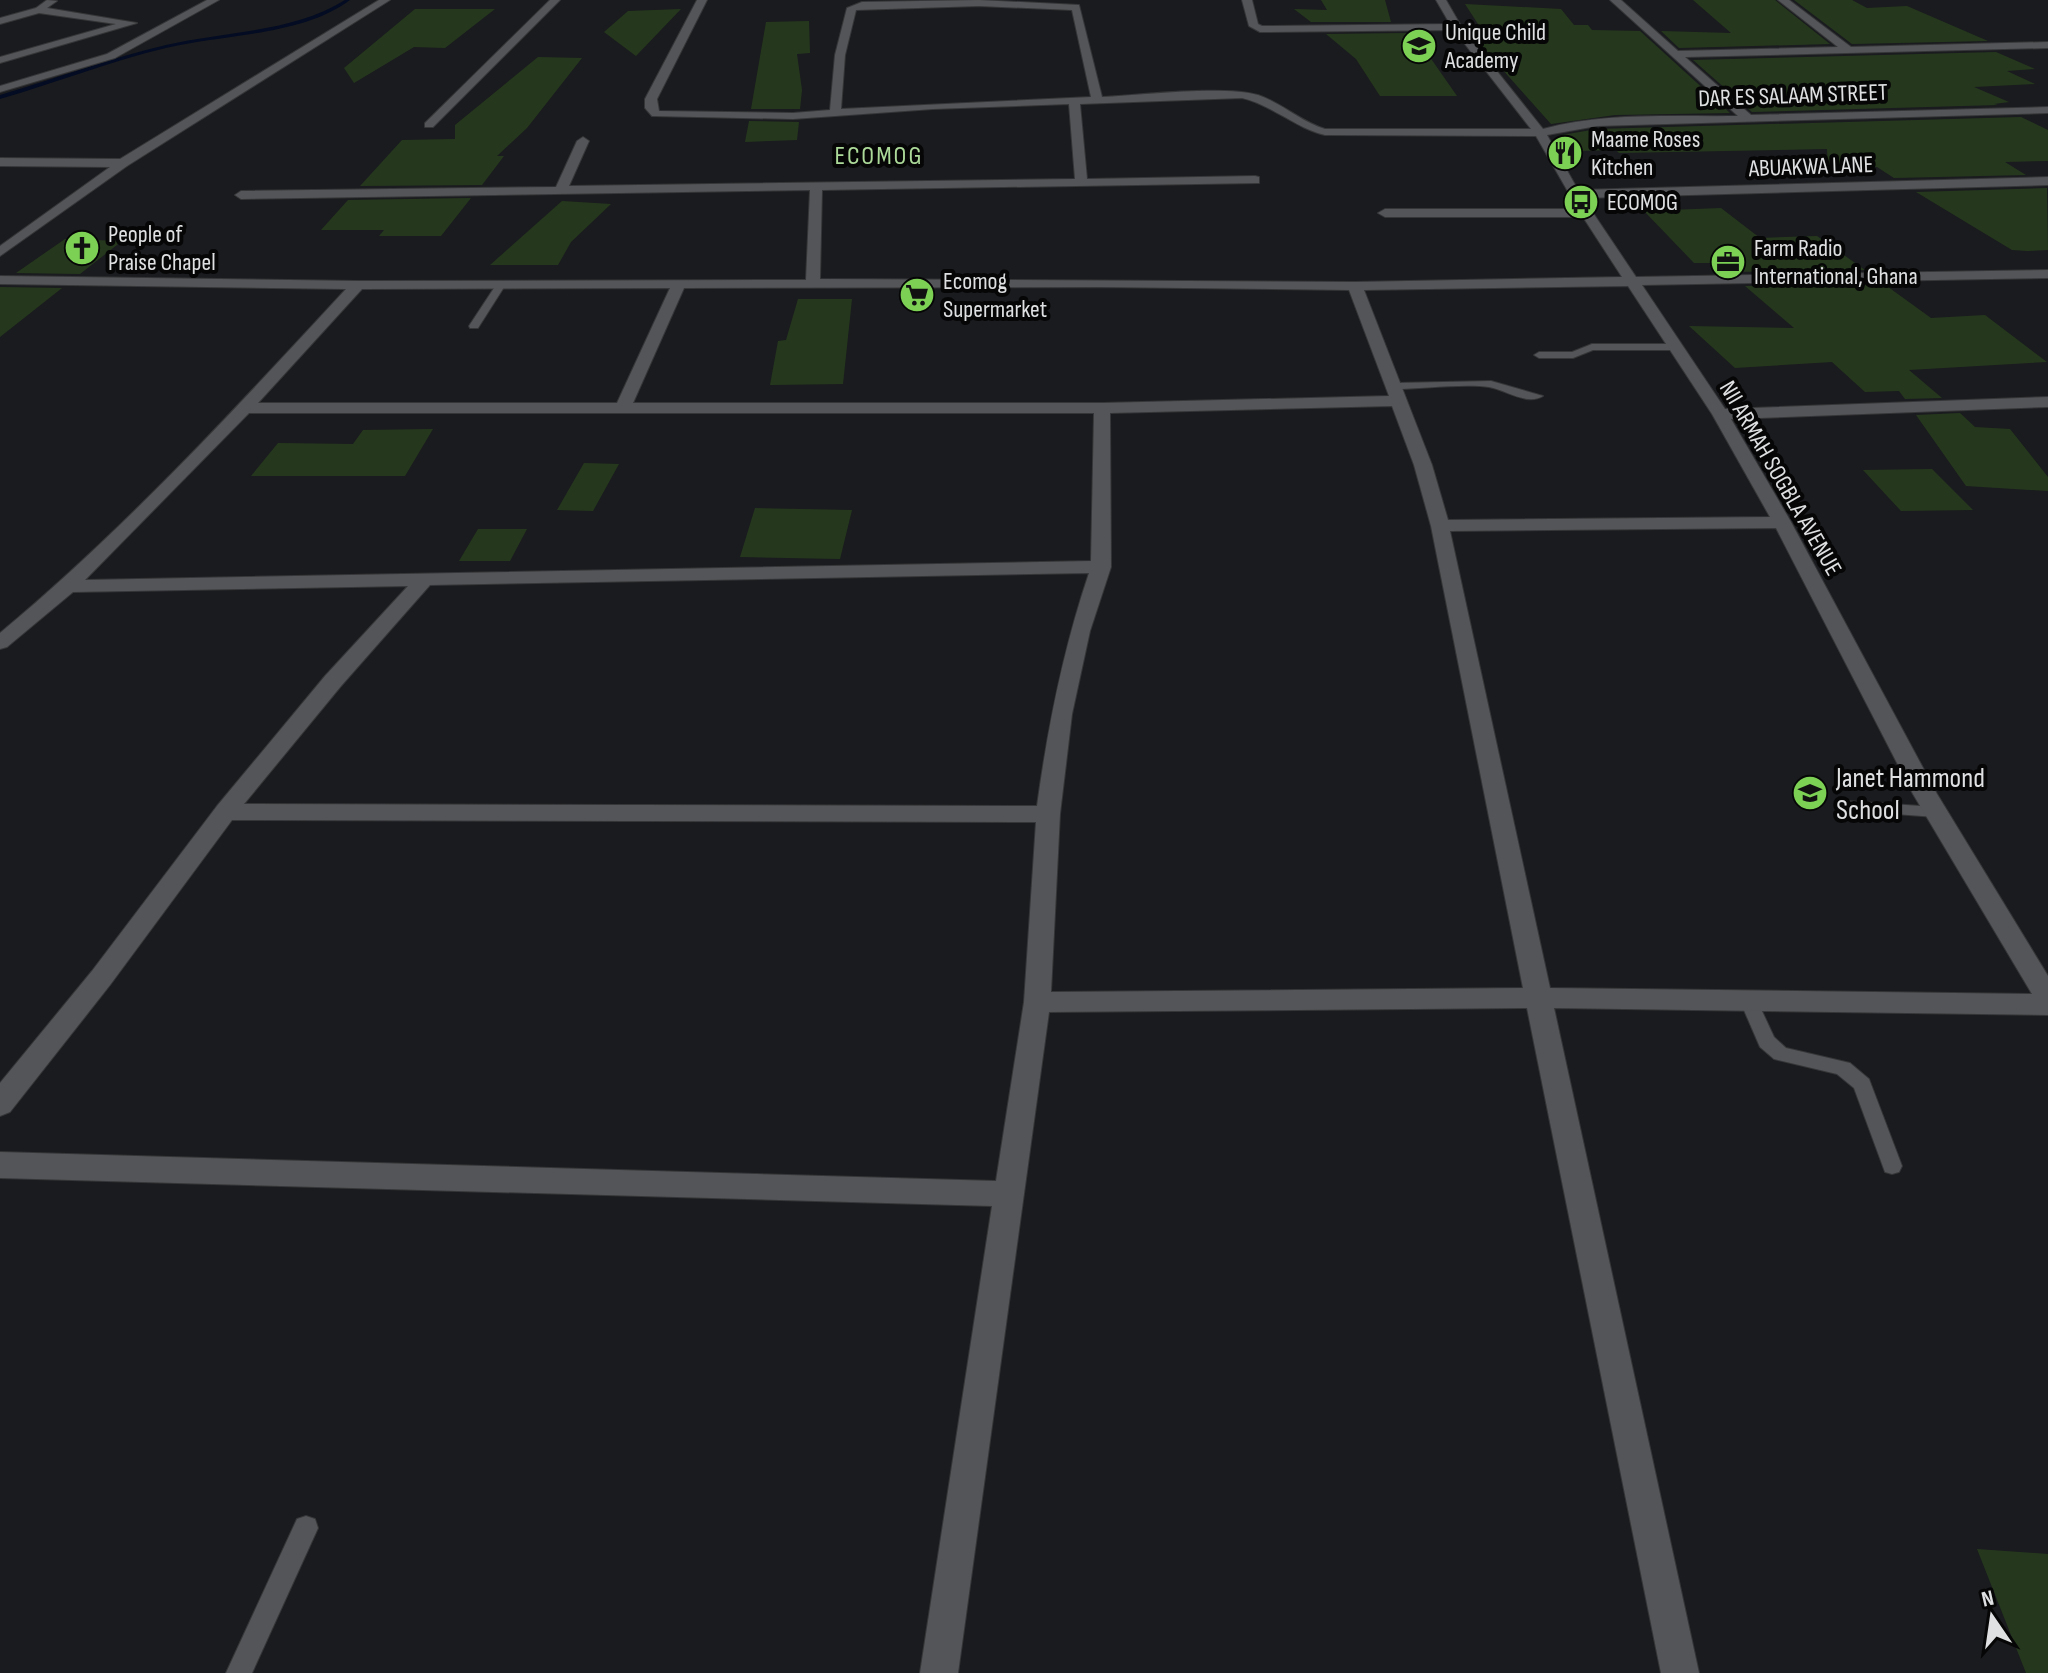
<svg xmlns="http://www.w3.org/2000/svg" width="2048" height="1673" font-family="'Sofia Sans Condensed',sans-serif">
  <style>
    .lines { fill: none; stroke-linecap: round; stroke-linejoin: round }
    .stream { fill: #030c23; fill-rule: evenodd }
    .building { fill: #25381d }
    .lane-casing { stroke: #353638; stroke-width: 2 }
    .street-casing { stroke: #353638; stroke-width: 2 }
    .lane { fill: #545558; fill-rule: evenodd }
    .street { fill: #545558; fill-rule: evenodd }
    .labels { text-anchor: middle; stroke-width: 8; stroke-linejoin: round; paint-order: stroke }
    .far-poi-label { font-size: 24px; fill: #dfe0e1; stroke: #060607; text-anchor: start }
    .far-street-label { font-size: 24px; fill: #dfe0e1; stroke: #060607 }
    .far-neighbourhood-label { font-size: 26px; letter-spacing: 2px; fill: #acda99; stroke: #060607 }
    .poi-label { font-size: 28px; fill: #dfe0e1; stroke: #060607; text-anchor: start }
  </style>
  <rect width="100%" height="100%" fill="#1a1b1e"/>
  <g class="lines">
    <path class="stream" d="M345,0H350C302,36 224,34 166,48C110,61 56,83 0,99V95C55,79 110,58 166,45C225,31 292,33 345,0Z"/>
  </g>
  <path class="building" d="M1321,0H1385L1391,22H1311L1294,9L1327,10Z
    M1693,0H1775L1830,44L1679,48L1661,31L1731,33Z
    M1794,0H1852L1867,8L1907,6L1988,41L1852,44Z
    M1465,4L1561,9L1574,25H1588L1592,30L1640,31L1730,113L1615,115L1551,124L1477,41H1489Z
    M415,9H495L445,48L414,47L354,83L344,68Z
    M681,9L636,56L604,32L628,11Z
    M809,21L810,53L797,54L802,90L800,109H751L766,22Z
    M1407,33L1418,40L1457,96H1380L1356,59L1326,34Z
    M1996,52L2035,69L2007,71L2035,84L1974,87L2009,102L1994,104L1998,105L1752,112L1693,60Z
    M538,57L582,58L527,128L497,156H504L482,185L360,186L402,140L455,139V125Z
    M2021,117L2048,130V161L2005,162L2026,175L1894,178L1877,167L1828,169L1827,149L1619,153L1616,150L1576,151L1562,135L1597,129Z
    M749,121L799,122L797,140L745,142Z
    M2047,188L2048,250L2028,251L2012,250L1916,192Z
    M471,198L441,236H379L384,230H321L348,200Z
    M562,201L611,204L571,242L558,265H490Z
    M1721,208L1760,238L1817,236L1865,270L1729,272L1717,263H1694L1644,211Z
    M65,239L122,241L80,274L16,273Z
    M1884,284L1931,318L1985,315L2047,362L1909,370L1942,398L1905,399L1899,391L1865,392L1832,362L1735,368L1689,326L1794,328L1745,286Z
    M0,287L62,288L0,337Z
    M798,299H852L843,384L770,385L778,341L786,340Z
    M1960,413L1975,427L2010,429L2048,477V491L1966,486L1916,415Z
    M433,429L405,476H251L278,443L353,444L363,430Z
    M584,463L619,464L593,511L557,510Z
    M1932,469L1973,510L1901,511L1863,470Z
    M755,508L852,510L840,559L740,557Z
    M478,529H527L510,561H459Z
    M1977,1549L2048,1554V1673H2026Z"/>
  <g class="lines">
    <defs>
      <path id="lane" d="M498,282L506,284L478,328H470L469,326Z
        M1592,344H1676L1681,347L1676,350H1593L1573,358H1539L1534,355L1539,352H1572Z
        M1491,381L1543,396C1527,406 1506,390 1489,387C1465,383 1420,389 1394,389L1389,386L1394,383Z
        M1846,801L1936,807L1944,812L1936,817L1840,810L1838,806L1840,802Z
        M1749,994L1755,996L1774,1037L1786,1048L1850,1063L1869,1079L1902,1166L1899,1172L1892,1174L1885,1172L1854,1088L1837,1074L1774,1059L1760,1047L1740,1001L1743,996Z
        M306,1516L315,1519L318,1528L252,1673H226L297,1519Z"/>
      <path id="street" d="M47,0L57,1L47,8L137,23L0,63V57L116,24L39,13L0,24V18L36,8Z
        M207,0H219L115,58L0,92V86L107,54Z
        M379,0H390L127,166L0,256V246L110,167L0,166V158L120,159Z
        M550,0H560L433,127H425V123Z
        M697,0H707L657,99L659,111L793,113L830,110L835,55L847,8L862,2L979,0L1079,5L1102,97C1140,95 1225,85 1258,95C1282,103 1301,122 1325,129H1531L1454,30L1260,32L1249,26L1242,0H1252L1258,24L1262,26L1450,24L1436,0H1446L1461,26L1543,129C1605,112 1674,117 1738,116L1610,0H1621L1678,51L1838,47L1778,0H1789L1851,47L2048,42V48L1685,57L1751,115L2048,107V113L1597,126L1547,135L1578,190L2048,177V185L1583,198L1636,277L2048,270V278L1642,285L1725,409L2048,397V407L1731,419L1791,522L1937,794L2048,976V1015L1554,1008L1699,1673H1661L1527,1008L1049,1012L958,1673H920L992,1206L0,1178V1152L996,1181L1024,1002L1036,822L232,820L110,985L10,1112L0,1116V1083L92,971L217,806L325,676L408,586L73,592L7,647L0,649V633C125,529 236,408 346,289L0,284V276L358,281L806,280L810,190L241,199L235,195L241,191L556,187L577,141L583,137L589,141L569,186L1075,179L1069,104L933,109L793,119L652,116L645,108V99ZM979,6L1072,10L1091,97L841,109L845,55L856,10ZM1242,98C1272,105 1295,128 1325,135L1536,136L1578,209H1385L1378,213L1385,217H1583L1622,277L1355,282L820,279L822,190L1259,183V177L1255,176L1087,179L1080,104ZM1628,286L1712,414L1770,517L1448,520L1432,465L1364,290ZM1099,287L1349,290L1389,396L1102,403H633L684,288ZM670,288L617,403H258L362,289ZM1392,406L1414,465L1431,526L1523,988L1051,992L1060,814L1072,714L1090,631L1111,567L1110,413ZM249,413H1094L1091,561L85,580ZM1776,528L1913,794L2032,994L1550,988L1450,531ZM1089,573C1063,650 1048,726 1037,806L244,804L341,686L430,585Z"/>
    </defs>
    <use href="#lane" class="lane-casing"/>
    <use href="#street" class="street-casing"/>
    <use href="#lane" class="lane"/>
    <use href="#street" class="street"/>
  </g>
  <defs>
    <symbol id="school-disc" viewBox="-11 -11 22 22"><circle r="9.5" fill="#7cd154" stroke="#060607"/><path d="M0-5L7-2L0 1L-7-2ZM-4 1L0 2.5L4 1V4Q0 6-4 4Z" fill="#111"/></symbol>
    <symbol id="restaurant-disc" viewBox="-11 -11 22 22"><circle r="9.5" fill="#7cd154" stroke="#060607"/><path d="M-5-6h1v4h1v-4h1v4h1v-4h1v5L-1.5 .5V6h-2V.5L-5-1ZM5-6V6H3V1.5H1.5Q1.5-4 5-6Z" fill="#111"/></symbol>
    <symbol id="bus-disc" viewBox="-11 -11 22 22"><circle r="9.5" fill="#7cd154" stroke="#060607"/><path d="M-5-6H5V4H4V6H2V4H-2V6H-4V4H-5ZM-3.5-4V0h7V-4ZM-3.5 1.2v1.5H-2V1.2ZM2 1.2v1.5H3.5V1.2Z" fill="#111"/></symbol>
    <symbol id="church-disc" viewBox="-11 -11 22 22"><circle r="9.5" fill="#7cd154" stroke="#060607"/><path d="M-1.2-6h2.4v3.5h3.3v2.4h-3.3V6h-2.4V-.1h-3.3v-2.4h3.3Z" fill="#111"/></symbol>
    <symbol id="office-disc" viewBox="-11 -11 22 22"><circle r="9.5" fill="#7cd154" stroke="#060607"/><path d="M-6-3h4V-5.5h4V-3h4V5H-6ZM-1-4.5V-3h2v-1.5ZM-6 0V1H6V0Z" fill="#111"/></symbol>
    <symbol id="supermarket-disc" viewBox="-11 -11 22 22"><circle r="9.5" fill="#7cd154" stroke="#060607"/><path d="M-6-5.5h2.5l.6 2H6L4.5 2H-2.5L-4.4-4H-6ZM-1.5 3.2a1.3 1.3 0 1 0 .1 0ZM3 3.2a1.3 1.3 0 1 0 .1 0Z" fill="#111"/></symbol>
  </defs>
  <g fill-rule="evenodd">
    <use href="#school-disc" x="1399" y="26" width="40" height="40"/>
    <use href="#restaurant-disc" x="1545" y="133" width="40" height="40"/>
    <use href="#bus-disc" x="1561" y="182" width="40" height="40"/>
    <use href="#church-disc" x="62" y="228" width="40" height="40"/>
    <use href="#office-disc" x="1708" y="242" width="40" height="40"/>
    <use href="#supermarket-disc" x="897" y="275" width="40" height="40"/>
    <use href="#school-disc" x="1790" y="773" width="40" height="40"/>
  </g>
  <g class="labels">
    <g class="far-poi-label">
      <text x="1445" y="40">Unique Child<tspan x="1445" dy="28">Academy</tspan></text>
      <text x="1591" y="147">Maame Roses<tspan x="1591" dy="28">Kitchen</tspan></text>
      <text x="1607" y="210">ECOMOG</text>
      <text x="108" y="242">People of<tspan x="108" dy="28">Praise Chapel</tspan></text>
      <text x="1754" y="256">Farm Radio<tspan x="1754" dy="28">International, Ghana</tspan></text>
      <text x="943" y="289">Ecomog<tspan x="943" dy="28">Supermarket</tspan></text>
    </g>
    <g class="far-street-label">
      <text transform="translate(1793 95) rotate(-2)" y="8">DAR ES SALAAM STREET</text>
      <text transform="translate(1811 166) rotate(-2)" y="8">ABUAKWA LANE</text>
      <text transform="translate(1781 478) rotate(60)" y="8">NII ARMAH SOGBLA AVENUE</text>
    </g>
    <g class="far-neighbourhood-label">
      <text x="879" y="164">ECOMOG</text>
    </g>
    <g class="poi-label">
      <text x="1836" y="787">Janet Hammond<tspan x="1836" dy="32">School</tspan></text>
    </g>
  </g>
  <g transform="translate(1992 1617) rotate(347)" stroke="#060607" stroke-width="6" paint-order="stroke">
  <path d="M0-6L14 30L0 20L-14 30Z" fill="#dfe0e1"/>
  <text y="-12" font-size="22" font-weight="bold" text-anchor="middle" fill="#dfe0e1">N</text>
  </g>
</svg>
